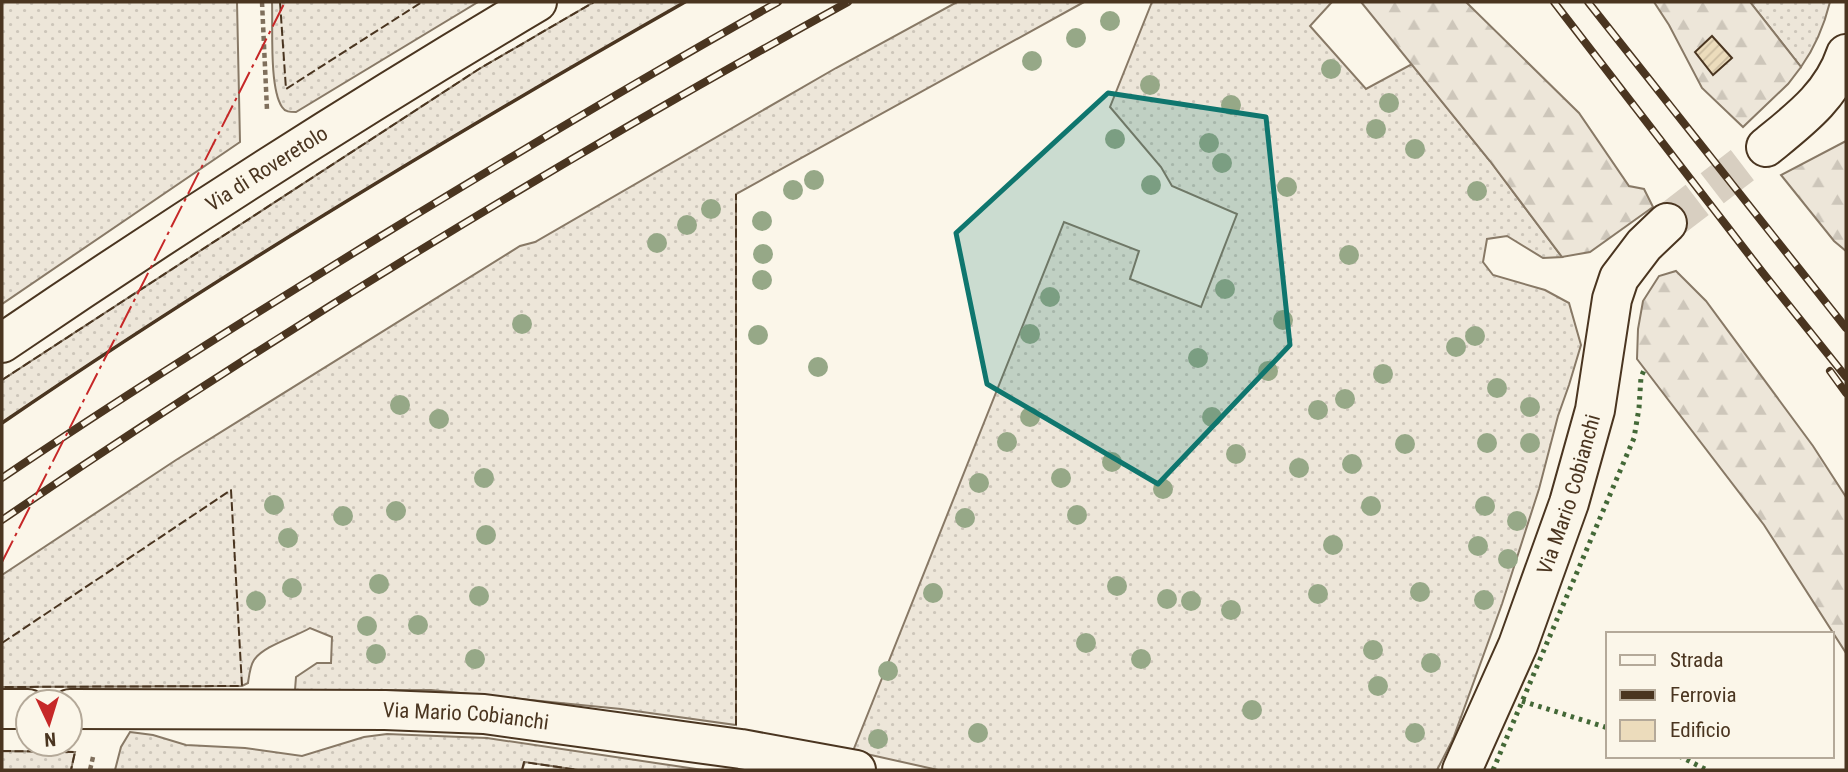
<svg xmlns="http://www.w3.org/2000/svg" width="1848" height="772" font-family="'Roboto Condensed',sans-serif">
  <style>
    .grass { fill: url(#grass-dots); stroke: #887966; stroke-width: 2 }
    .forest { fill: url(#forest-firs); stroke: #887966; stroke-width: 2 }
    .building { fill: url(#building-hatch); stroke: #4a3520; stroke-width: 2 }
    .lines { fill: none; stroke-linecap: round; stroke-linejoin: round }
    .minor-tunnel { stroke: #d8cfc1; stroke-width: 38; stroke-dasharray: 38 19; stroke-linecap: butt }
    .minor-casing { stroke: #4a3520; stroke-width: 42 }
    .path { stroke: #7f6f5c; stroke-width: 4.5; stroke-dasharray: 5 3.5; stroke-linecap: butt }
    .minor { stroke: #fbf6e9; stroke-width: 38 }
    .rail-casing { stroke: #4a3520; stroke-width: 8 }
    .rail { stroke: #fbf6e9; stroke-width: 5; stroke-dasharray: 16; stroke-linecap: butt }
    .hedge { stroke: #436837; stroke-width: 5; stroke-dasharray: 3.5 5; stroke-linecap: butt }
    .fence { stroke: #4a3520; stroke-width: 2; stroke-dasharray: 9 3.5; stroke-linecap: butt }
    .wall { stroke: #4a3520; stroke-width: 3.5 }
    .power { stroke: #c62828; stroke-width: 2; stroke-dasharray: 24 5 3.5 5; stroke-linecap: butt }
    .tree { fill: #96a887 }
    .marked { fill: #0f766e; fill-opacity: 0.2; stroke: #0f766e; stroke-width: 5; stroke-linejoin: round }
    .labels { text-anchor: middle; stroke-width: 5; stroke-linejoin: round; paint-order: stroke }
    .street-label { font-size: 21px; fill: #4a3520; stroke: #fbf6e9 }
  </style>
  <defs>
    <pattern id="grass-dots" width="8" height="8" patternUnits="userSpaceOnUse" patternTransform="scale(1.75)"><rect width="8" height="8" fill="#ede6d9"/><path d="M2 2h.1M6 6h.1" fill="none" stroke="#cdc6ba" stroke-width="1.8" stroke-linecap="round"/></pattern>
    <pattern id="forest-firs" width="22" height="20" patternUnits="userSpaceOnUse" patternTransform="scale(1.75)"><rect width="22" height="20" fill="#ede6d9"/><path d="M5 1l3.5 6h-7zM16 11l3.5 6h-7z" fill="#cdc6ba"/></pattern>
    <pattern id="building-hatch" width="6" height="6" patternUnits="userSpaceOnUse" patternTransform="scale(1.75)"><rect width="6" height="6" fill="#ecdcbc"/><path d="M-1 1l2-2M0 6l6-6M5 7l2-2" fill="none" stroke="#ccbda1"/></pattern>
  </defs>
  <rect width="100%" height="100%" fill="#fbf6e9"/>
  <path class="grass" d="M2,2H237L240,142L2,304Z
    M272,2H478L296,112C290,112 285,112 282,107C269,88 273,26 272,2Z
    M594,2H685C453,134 223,272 2,423V380L479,69Z
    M957,2H1084L736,194V725L621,709L431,690H295L296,677L317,663H331L332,637L310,628C295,637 263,646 254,660C250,666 249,676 248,683L242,686L2,687V575L176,460L520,246L535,242L836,68Z
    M1152,2H1332L1310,26L1366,89L1412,64L1490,161L1562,257L1543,258L1507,236L1487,239L1483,262L1493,275L1545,290L1569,303L1581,345L1569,385L1558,416L1539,489L1502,604L1453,739L1437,770H938L853,751L1064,222L1139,251L1130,279L1201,307L1237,214L1172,186L1161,167L1110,107Z
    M1750,2H1830C1824,26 1816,46 1801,67Z
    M130,732L153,735L186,745L245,748L302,756L364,737L387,734L487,738L703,770H578L525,762L522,770H115L121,747Z
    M2,751L75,752L71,770H2Z"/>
  <path class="forest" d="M1361,2H1466L1579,113L1629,186L1644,189L1653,207L1590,252L1562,257L1490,161Z
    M1654,2H1750L1801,67L1788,84L1743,127L1702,88L1669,25Z
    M1846,141V251L1834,241L1781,175Z
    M1676,271L1706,301L1813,446L1846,497V653L1764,525L1637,359L1638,329L1643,301L1659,276Z"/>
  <path class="building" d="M1712,36L1732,58L1713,75L1695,52Z"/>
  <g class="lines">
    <path class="minor-tunnel" d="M1667,223L1766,147"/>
    <defs>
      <g id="minor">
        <path d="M1766,147C1799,120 1832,96 1846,54"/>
        <path id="s1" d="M2,343C177,224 355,110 537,2"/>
        <path d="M2,709H28"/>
        <path id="s2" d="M70,709L385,710L484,714L741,749L856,770"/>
        <path id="s3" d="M1462,770L1518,645L1569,503L1595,410L1612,299L1619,278L1644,245L1667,223"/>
      </g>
    </defs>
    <use href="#minor" class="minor-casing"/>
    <path class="path" d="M262,2L267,110
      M90,770L93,757"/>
    <use href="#minor" class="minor"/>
    <defs>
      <path id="rail" d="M1554,2L1763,273L1846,377
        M1588,2L1846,328
        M1830,371L1846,393
        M2,478C126,394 253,315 381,236C512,156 644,77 778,2
        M2,520C275,334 559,161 848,2"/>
    </defs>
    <use href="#rail" class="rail-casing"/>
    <use href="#rail" class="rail"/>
    <path class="hedge" d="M1522,701L1608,728
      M1679,756L1707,770
      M1493,770L1634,438L1639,408L1641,377L1645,368"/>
    <path class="fence" d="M280,2L286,89L422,2
      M2,380L479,69L594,2
      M2,643L231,490L242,686L2,687
      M736,725V194
      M2,751L75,752L71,770
      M522,770L524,762L578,770"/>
    <path class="wall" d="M2,423C223,272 453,134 685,2"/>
    <path class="power" d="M2,562L285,2"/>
  </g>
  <g class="tree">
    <circle cx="1110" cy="21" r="10"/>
    <circle cx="1076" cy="38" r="10"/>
    <circle cx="1032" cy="61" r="10"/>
    <circle cx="1331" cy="69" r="10"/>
    <circle cx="1150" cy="85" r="10"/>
    <circle cx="1389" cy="103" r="10"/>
    <circle cx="1231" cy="105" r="10"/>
    <circle cx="1376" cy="129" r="10"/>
    <circle cx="1115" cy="139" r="10"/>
    <circle cx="1209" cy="143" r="10"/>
    <circle cx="1415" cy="149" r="10"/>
    <circle cx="1222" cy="163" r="10"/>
    <circle cx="814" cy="180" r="10"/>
    <circle cx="1151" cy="185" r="10"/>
    <circle cx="1287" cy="187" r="10"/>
    <circle cx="793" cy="190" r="10"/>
    <circle cx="1477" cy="191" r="10"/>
    <circle cx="711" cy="209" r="10"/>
    <circle cx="762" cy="221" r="10"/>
    <circle cx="687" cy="225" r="10"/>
    <circle cx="657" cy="243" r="10"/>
    <circle cx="763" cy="254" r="10"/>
    <circle cx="1349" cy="255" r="10"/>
    <circle cx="762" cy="280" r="10"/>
    <circle cx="1225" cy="289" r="10"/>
    <circle cx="1050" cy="297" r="10"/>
    <circle cx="1283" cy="320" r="10"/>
    <circle cx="522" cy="324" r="10"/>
    <circle cx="1030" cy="334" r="10"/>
    <circle cx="758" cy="335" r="10"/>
    <circle cx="1475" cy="336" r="10"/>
    <circle cx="1456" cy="347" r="10"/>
    <circle cx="1198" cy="358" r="10"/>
    <circle cx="818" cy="367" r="10"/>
    <circle cx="1268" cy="371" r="10"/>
    <circle cx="1383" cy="374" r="10"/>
    <circle cx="1497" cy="388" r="10"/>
    <circle cx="1345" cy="399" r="10"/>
    <circle cx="400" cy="405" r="10"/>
    <circle cx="1530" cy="407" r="10"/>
    <circle cx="1318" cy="410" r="10"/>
    <circle cx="1030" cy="417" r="10"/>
    <circle cx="1212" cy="417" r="10"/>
    <circle cx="439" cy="419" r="10"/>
    <circle cx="1007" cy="442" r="10"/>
    <circle cx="1487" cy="443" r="10"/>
    <circle cx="1530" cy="443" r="10"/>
    <circle cx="1405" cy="444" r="10"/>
    <circle cx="1236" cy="454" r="10"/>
    <circle cx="1112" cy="462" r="10"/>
    <circle cx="1352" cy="464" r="10"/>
    <circle cx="1299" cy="468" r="10"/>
    <circle cx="484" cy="478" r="10"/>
    <circle cx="1061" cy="478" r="10"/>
    <circle cx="979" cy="483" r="10"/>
    <circle cx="1163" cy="489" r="10"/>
    <circle cx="274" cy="505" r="10"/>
    <circle cx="1371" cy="506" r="10"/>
    <circle cx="1485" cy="506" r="10"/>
    <circle cx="396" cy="511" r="10"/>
    <circle cx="1077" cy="515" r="10"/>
    <circle cx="343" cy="516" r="10"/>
    <circle cx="965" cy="518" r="10"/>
    <circle cx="1517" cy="521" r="10"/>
    <circle cx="486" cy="535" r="10"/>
    <circle cx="288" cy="538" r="10"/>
    <circle cx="1333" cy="545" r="10"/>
    <circle cx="1478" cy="546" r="10"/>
    <circle cx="1508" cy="559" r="10"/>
    <circle cx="379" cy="584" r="10"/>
    <circle cx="1117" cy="586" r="10"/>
    <circle cx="292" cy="588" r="10"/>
    <circle cx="1420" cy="592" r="10"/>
    <circle cx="933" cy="593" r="10"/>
    <circle cx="1318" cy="594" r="10"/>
    <circle cx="479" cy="596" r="10"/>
    <circle cx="1167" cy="599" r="10"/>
    <circle cx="1484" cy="600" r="10"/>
    <circle cx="256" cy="601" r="10"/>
    <circle cx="1191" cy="601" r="10"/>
    <circle cx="1231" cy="610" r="10"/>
    <circle cx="418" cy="625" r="10"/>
    <circle cx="367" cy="626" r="10"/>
    <circle cx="1086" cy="643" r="10"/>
    <circle cx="1373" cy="650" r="10"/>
    <circle cx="376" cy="654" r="10"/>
    <circle cx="475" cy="659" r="10"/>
    <circle cx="1141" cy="659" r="10"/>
    <circle cx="1431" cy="663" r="10"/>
    <circle cx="888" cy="671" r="10"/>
    <circle cx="1378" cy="686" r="10"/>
    <circle cx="1252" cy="710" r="10"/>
    <circle cx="978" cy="733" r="10"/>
    <circle cx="1415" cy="733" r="10"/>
    <circle cx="878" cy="739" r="10"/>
  </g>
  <path class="marked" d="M1108,93L1266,117L1290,345L1158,484L987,384L956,233Z"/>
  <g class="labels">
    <g class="street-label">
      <text dy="7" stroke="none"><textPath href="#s1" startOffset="317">Via di Roveretolo</textPath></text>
      <text dy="7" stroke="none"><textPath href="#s3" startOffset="296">Via Mario Cobianchi</textPath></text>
      <text dy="7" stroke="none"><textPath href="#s2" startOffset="396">Via Mario Cobianchi</textPath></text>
    </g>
  </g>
  <rect width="1848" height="772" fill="none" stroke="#4a3520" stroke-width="7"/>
  <rect x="1606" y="632" width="228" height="126" fill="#fbf6e9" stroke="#b4a999" stroke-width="2"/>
  <rect x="1620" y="655" width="35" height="10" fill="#fbf6e9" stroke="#b4a999" stroke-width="2"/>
  <text x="1670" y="667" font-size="21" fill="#4a3520">Strada</text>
  <rect x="1620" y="690" width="35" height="10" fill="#4a3520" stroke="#b4a999" stroke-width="2"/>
  <text x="1670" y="702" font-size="21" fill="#4a3520">Ferrovia</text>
  <rect x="1620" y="720" width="35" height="21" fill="#ecdcbc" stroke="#b4a999" stroke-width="2"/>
  <text x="1670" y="737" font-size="21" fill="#4a3520">Edificio</text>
  <g transform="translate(49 723) rotate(176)"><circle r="33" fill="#fbf6e9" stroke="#b4a999" stroke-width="2"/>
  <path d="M0-5L12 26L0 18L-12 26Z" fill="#c62828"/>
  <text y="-10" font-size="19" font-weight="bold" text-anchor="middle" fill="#4a3520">N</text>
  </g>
</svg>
